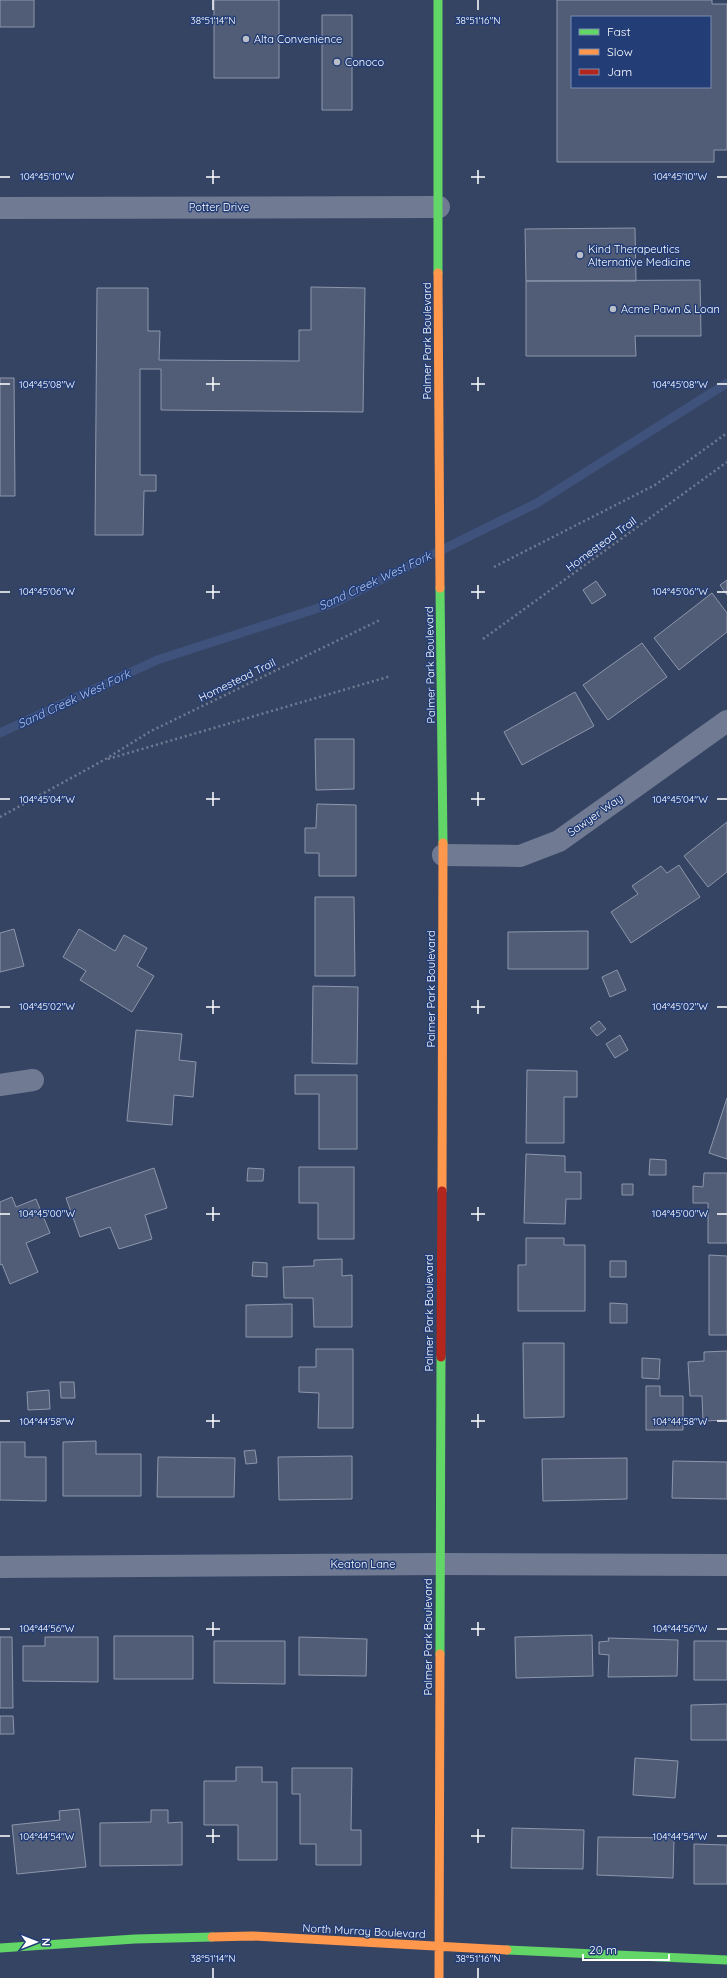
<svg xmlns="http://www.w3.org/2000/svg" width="727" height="1978" font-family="Quicksand,sans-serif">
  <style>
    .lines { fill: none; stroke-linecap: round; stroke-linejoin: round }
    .stream { stroke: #3e527c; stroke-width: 9 }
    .building { fill: #515d76; stroke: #8d96ab; fill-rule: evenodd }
    .path { stroke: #707b93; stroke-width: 2.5; stroke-dasharray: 2 3; stroke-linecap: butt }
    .street { stroke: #707b93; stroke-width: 22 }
    .fast { stroke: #63d668; stroke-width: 9 }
    .slow { stroke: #ff974d; stroke-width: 9 }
    .jam { stroke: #b3261e; stroke-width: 9 }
    .ticks { fill: none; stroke: #fff; stroke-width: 1.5 }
    .poi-dot { fill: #b9bec9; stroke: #233d77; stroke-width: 1.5 }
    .labels { text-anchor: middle; stroke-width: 3; stroke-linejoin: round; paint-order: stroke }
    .poi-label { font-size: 11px; fill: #fff; stroke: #233d77; text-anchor: start }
    .street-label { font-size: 11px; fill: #fff; stroke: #233d77 }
    .water-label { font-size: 12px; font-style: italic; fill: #afc3eb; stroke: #233d77 }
    .ticks-label { font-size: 10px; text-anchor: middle; fill: #fff; stroke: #233d77; stroke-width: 3; stroke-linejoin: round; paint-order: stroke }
  </style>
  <rect width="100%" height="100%" fill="#364464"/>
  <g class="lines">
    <path class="stream" d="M0,733L157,660L334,603L537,503L727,383"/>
  </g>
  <path class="building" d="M0,0H34V27H0Z
    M214,0H279V78H214Z
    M557,0H712V4H727V150H714V162H557ZM572,17H710V87H572Z
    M322,15H352V110H322Z
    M635,228L636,281H526L525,229Z
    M700,280L701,336H635L636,356H526V281Z
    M311,287L365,288L363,412L161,410V369H140V475H156V491H144L143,535H95L97,288H148V331H160L159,360L299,361V330H311Z
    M0,378H14L15,496H0Z
    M727,580V595L720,585Z
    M596,581L606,595L592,604L583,590Z
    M712,593L727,613V632L679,670L654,638Z
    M642,643L667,677L608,720L583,685Z
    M575,692L594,726L522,765L504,732Z
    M315,739H354V789L316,790Z
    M317,804L356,805V876H319V853H305V828H316Z
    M727,822V872L708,887L684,856Z
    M679,865L700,897L631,943L611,912L638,894L632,886L661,866L667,873Z
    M315,897H354L355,976H315Z
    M14,929L24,966L0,972V933Z
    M79,929L115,951L124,935L147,948L137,966L154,976L132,1012L80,980L86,971L63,957Z
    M588,931V969H508V932Z
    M617,970L626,990L610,997L602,977Z
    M313,986L358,987L357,1064L312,1063Z
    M599,1021L606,1029L597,1036L590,1028Z
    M136,1030L182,1034L179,1060L196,1062L193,1097L174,1095L172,1125L127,1121Z
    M620,1035L628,1050L615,1058L606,1044Z
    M527,1070L577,1071V1097H564V1143H526Z
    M295,1075H357V1149H319V1094H295Z
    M727,1098V1159L709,1153Z
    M526,1154L565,1156V1172H581V1199H566L565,1224L524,1223Z
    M650,1159L666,1160V1175H649Z
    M299,1167H354V1239H318V1203H299Z
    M154,1168L167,1208L145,1215L152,1239L119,1249L110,1227L80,1237L66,1198Z
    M248,1168L264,1169L263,1181H247Z
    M704,1173H727V1243H708V1203H693V1186L703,1187Z
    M622,1184H633V1195H622Z
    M12,1197L16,1207L36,1199L50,1233L26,1243L38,1272L10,1284L2,1264L0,1265V1202Z
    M526,1238H564V1245H585V1311H518V1265H526Z
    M709,1255L727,1256V1335H709Z
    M342,1259V1276L352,1275V1327H314L313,1298H284L283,1267L314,1266V1260Z
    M610,1261H626V1277H610Z
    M253,1262L267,1263V1277L252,1276Z
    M610,1303L627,1304V1323H610Z
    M292,1304V1337H246V1305Z
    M523,1343H564V1417L524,1418Z
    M316,1349H353V1428H318L319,1393L299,1392V1367H316Z
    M727,1351V1420L703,1421L702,1396H690L688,1362L704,1361V1352Z
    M642,1358L660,1359L659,1379L642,1378Z
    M60,1382H74L75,1398H61Z
    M646,1386H660V1396H683V1430H646Z
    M49,1390L50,1409L28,1410L27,1392Z
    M96,1441V1454H141V1496H63V1442Z
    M0,1442H25V1457H46V1501L0,1500Z
    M255,1450L257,1463L246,1464L244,1451Z
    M352,1456V1499L279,1500L278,1457Z
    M158,1457L235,1458L234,1497H157Z
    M627,1458V1499L543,1501L542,1459Z
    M673,1461L727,1462V1499L672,1498Z
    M592,1635L593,1676L516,1678L515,1637Z
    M114,1636H193V1679H114Z
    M0,1637H12L13,1708H0Z
    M45,1637H98V1682L23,1681V1646H45Z
    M299,1637L367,1639L366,1676L299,1675Z
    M608,1638L678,1640L677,1676L608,1677L609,1655L599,1654V1642L609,1641Z
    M214,1641H285V1684L214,1683Z
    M694,1641H727V1680H694Z
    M727,1704V1740H691V1705Z
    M0,1716H13L14,1734H0Z
    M635,1758L678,1761L675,1798L633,1795Z
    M236,1767H262V1782H277V1860H238V1825H204V1781H236Z
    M292,1768H352L351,1830H361V1865H316V1844H300V1794H292Z
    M79,1809L86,1867L17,1874L12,1825L60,1820L59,1811Z
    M151,1810H168V1823L182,1822V1865L100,1866V1823L151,1822Z
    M512,1828L584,1830L583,1869L511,1868Z
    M598,1837L674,1838L673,1878L597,1875Z
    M694,1844L727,1845V1884H694Z"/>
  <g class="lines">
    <path class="path" d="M494,567L655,485L727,433
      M483,639L727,462
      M108,759L391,676
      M0,817L104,760L151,731L380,620"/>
    <path class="street" d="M0,208L439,207
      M443,855L520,856L559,841L727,721
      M0,1085L33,1080
      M0,1567L440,1564L727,1565"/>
    <path class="fast" d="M438,0V273
      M440,588L443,843
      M440,1654L441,1357
      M0,1948L135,1939L212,1937
      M507,1950L727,1960"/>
    <path class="slow" d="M438,273L440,588
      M442,1191L443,843
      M212,1937L252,1936L507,1950
      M439,1978L440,1654"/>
    <path class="jam" d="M441,1357L442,1191"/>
  </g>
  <path class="ticks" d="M213,0V10M478,0V10M213,170V184M478,170V184M0,177H10M206,177H220M471,177H485M717,177H727M213,377V391M478,377V391M0,384H10M206,384H220M471,384H485M717,384H727M213,585V599M478,585V599M0,592H10M206,592H220M471,592H485M717,592H727M213,792V806M478,792V806M0,799H10M206,799H220M471,799H485M717,799H727M213,1000V1014M478,1000V1014M0,1007H10M206,1007H220M471,1007H485M717,1007H727M213,1207V1221M478,1207V1221M0,1214H10M206,1214H220M471,1214H485M717,1214H727M213,1414V1428M478,1414V1428M0,1421H10M206,1421H220M471,1421H485M717,1421H727M213,1622V1636M478,1622V1636M0,1629H10M206,1629H220M471,1629H485M717,1629H727M213,1829V1843M478,1829V1843M0,1836H10M206,1836H220M471,1836H485M717,1836H727M213,1968V1978M478,1968V1978"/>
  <g class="poi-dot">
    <circle cx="246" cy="39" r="4"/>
    <circle cx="337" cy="62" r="4"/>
    <circle cx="580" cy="255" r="4"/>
    <circle cx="613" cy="309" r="4"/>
  </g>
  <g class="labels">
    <g class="poi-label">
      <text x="254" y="43">Alta Convenience</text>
      <text x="345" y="66">Conoco</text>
      <text x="588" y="253">Kind Therapeutics<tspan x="588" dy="13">Alternative Medicine</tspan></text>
      <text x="621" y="313">Acme Pawn &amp; Loan</text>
    </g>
    <g class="street-label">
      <text x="219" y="211">Potter Drive</text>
      <text transform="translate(427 341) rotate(-90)" y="4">Palmer Park Boulevard</text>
      <text transform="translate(601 544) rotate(-36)" y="4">Homestead Trail</text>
      <text transform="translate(430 665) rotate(-91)" y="4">Palmer Park Boulevard</text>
      <text transform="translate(237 680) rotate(-26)" y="4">Homestead Trail</text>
      <text transform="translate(595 815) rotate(-35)" y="4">Sawyer Way</text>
      <text transform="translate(431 989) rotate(-90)" y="4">Palmer Park Boulevard</text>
      <text transform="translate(429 1313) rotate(-90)" y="4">Palmer Park Boulevard</text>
      <text x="363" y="1568">Keaton Lane</text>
      <text transform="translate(428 1637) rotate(-90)" y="4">Palmer Park Boulevard</text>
      <text transform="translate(364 1931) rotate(3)" y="4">North Murray Boulevard</text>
    </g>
    <g class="water-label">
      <text transform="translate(375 581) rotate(-25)" y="4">Sand Creek West Fork</text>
      <text transform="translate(74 699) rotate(-25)" y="4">Sand Creek West Fork</text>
    </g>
  </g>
  <g class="ticks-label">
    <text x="213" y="24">38°51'14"N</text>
    <text x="478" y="24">38°51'16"N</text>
    <text x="680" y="180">104°45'10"W</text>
    <text x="47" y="180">104°45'10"W</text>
    <text x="680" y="388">104°45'08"W</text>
    <text x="47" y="388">104°45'08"W</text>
    <text x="47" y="595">104°45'06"W</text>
    <text x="680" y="595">104°45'06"W</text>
    <text x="680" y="803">104°45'04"W</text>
    <text x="47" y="803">104°45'04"W</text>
    <text x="680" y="1010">104°45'02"W</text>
    <text x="47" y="1010">104°45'02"W</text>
    <text x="680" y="1217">104°45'00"W</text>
    <text x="47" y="1217">104°45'00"W</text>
    <text x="680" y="1425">104°44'58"W</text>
    <text x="47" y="1425">104°44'58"W</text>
    <text x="47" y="1632">104°44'56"W</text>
    <text x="680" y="1632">104°44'56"W</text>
    <text x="47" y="1840">104°44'54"W</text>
    <text x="680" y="1840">104°44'54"W</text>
    <text x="213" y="1962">38°51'14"N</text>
    <text x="478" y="1962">38°51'16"N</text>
  </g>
  <rect x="571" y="16" width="140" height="72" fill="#233d77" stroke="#7b8bad"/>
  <rect x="579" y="29" width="20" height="6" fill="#63d668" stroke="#7b8bad"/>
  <text x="607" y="36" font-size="12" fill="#ffffff">Fast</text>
  <rect x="579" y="49" width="20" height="6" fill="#ff974d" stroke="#7b8bad"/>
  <text x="607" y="56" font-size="12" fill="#ffffff">Slow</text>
  <rect x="579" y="69" width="20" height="6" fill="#b3261e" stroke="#7b8bad"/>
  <text x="607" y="76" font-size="12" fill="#ffffff">Jam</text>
  <g transform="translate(36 1942) rotate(90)" stroke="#233d77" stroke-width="3" paint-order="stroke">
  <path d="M0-3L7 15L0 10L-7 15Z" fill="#ffffff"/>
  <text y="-6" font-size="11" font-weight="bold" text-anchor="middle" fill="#ffffff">N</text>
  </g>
  <path d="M583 1954v6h86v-6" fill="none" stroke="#ffffff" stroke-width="2"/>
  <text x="589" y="1954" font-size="12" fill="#ffffff" stroke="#233d77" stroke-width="3" paint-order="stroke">20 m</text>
</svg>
